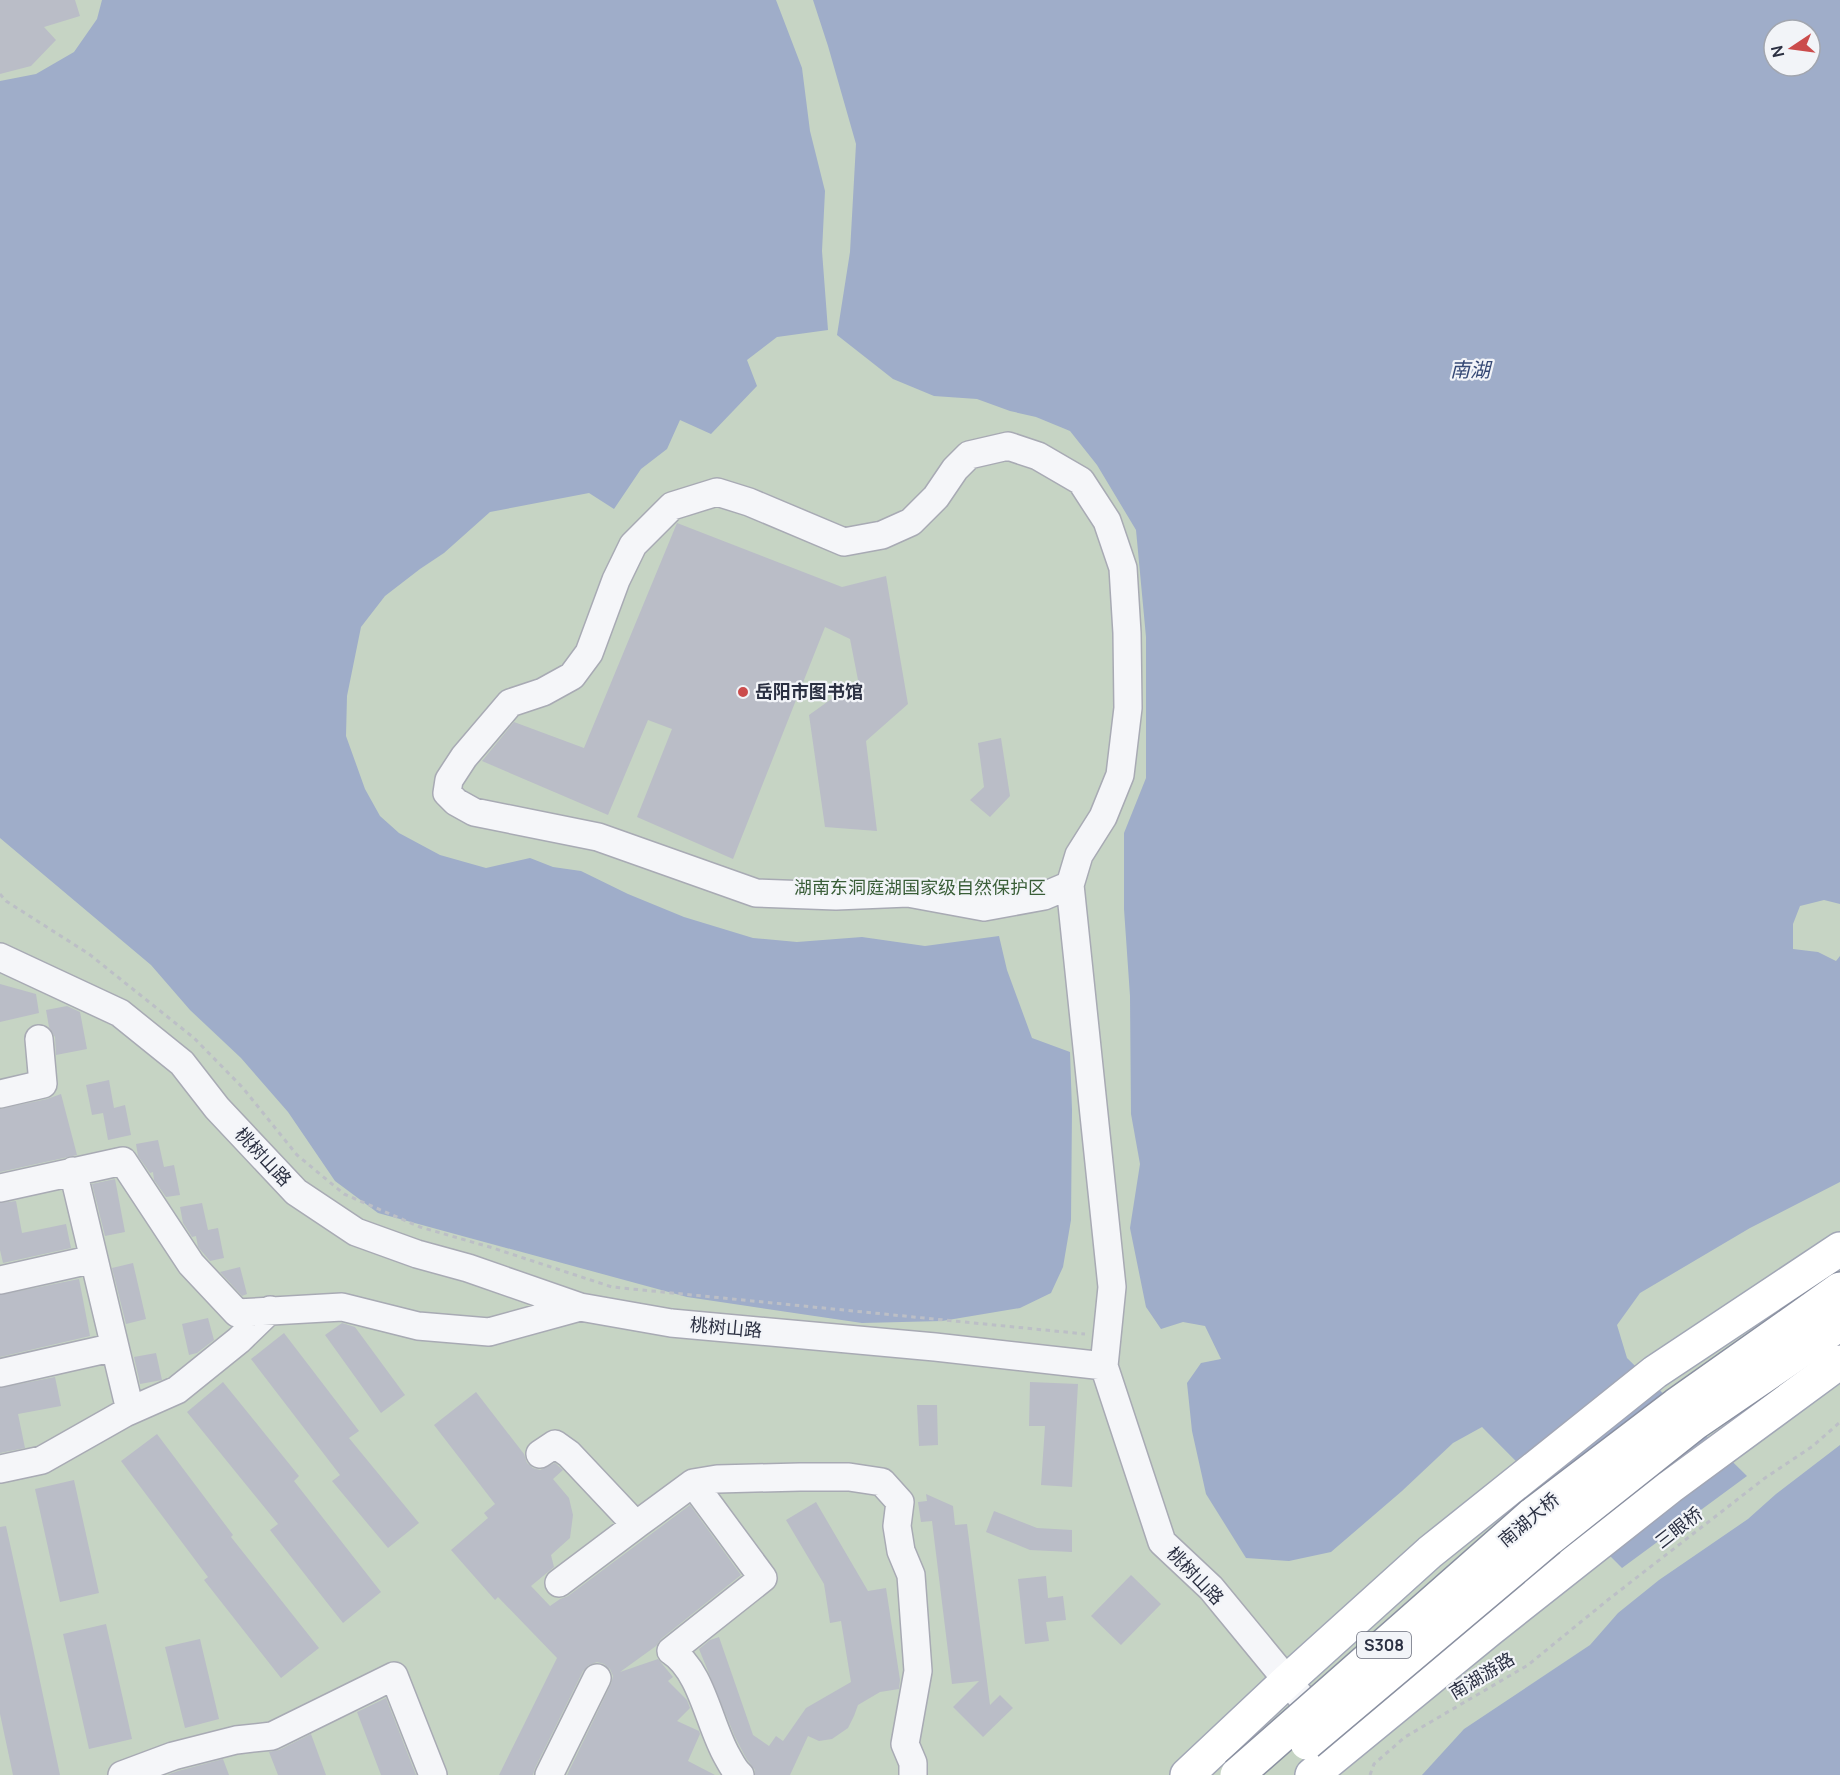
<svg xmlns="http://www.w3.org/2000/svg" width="1840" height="1775" font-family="Manrope,'Noto Sans SC',sans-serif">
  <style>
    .green { fill: #c6d4c4; fill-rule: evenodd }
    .water { fill: #9fadc9; fill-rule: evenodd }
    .building { fill: #babdc7 }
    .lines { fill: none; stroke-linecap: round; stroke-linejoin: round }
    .minor-casing { stroke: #a8aab4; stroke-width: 30 }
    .major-casing { stroke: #a2a7b6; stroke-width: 36 }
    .highway-casing { stroke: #8a90a1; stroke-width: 36 }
    .path { stroke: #bcbfc6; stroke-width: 3; stroke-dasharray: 4.5 4.5; stroke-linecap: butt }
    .minor { stroke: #f5f6f9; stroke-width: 27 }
    .major { stroke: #fff; stroke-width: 33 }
    .highway { stroke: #fff; stroke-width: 33 }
    .highway-bridge-casing { stroke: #8a90a1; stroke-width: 36; stroke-linecap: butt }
    .highway-bridge { stroke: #fff; stroke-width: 33 }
    .poi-dot { fill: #cb4c4c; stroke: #f2f4f8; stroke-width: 2 }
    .labels { text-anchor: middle; stroke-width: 4.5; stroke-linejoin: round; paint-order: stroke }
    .shield { fill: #f2f4f8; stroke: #676b79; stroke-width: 1.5 }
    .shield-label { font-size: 16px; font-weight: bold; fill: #2b3042 }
    .poi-label { font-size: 18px; font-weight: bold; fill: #2b3042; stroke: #f2f4f8; text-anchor: start }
    .park-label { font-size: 18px; fill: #3a5e38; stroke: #f2f4f8 }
    .street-label { font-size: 18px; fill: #2b3042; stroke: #f2f4f8 }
    .water-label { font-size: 20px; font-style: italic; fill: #364975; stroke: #f2f4f8 }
  </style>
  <rect width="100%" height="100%" fill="#e3e4ea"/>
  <path class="green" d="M0,0H1840V1775H0ZM1774,30H1810V66H1774Z"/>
  <path class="water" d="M102,0H776L802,68L810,131L825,191L822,251L828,330L777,337L747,360L757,386L711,434L680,420L667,449L641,469L614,509L589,493L490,512L444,553L420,569L385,596L361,627L347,696L346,736L365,789L380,816L399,833L440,855L486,868L530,858L553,867L581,871L628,894L684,917L753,938L797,942L862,937L925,946L999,936L1007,970L1032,1038L1070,1052L1072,1110L1071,1220L1063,1267L1051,1293L1020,1308L942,1321L862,1323L687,1297L378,1213L335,1181L288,1112L241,1058L190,1010L151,965L0,838V81L36,74L74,52L97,19Z
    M813,0H1840V904L1824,900L1800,906L1793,924V949L1818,952L1836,961L1840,956V1182L1750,1228L1640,1293L1617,1325L1627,1358L1747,1476L1622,1568L1482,1427L1453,1443L1402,1491L1331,1552L1289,1561L1246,1558L1206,1494L1192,1431L1187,1383L1201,1363L1221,1359L1205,1326L1183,1322L1161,1329L1146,1307L1130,1228L1140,1164L1131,1114L1130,996L1124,909V833L1146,778V637L1136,530L1097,465L1070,431L1036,417L1010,411L977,399L934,396L893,379L837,335L850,252L856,144L828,46ZM1774,30H1810V66H1774Z
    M1840,1445V1775H1422L1464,1729L1590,1645L1618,1613L1659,1580L1748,1519L1776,1494Z"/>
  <path class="building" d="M0,0H75L80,16L44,27L56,40L31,66L0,74Z
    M677,523L842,587L886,576L908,704L866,741L877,831L825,827L809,715L858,680L850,639L825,627L733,859L637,817L672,729L648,720L608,815L482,761L514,722L584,748Z
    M1001,738L1010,796L990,817L970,800L984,787L978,743Z
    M0,984L36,994L39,1013L0,1022Z
    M67,1006L80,1012L87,1049L56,1055L55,1037L49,1027L46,1010Z
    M109,1080L114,1108L125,1105L131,1135L108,1140L103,1113L92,1115L86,1085Z
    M61,1094L77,1155L0,1172V1109L47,1099Z
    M158,1140L164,1167L174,1165L180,1195L166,1197L154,1180L153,1172L150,1173L138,1156L136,1144Z
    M115,1179L125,1232L105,1236L92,1184Z
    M16,1201L22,1233L66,1224L71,1248L3,1263L0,1250V1203Z
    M202,1203L208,1230L218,1228L224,1258L210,1261L198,1247L196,1236L192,1237L183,1223L180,1207Z
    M133,1263L146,1319L126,1324L112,1268Z
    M240,1267L247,1294L242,1296L220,1272Z
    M79,1279L90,1336L0,1357V1295Z
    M208,1318L214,1340L197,1353L189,1355L182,1324Z
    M342,1323L355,1327L405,1395L381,1413L325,1335Z
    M284,1333L359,1431L349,1438L419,1523L388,1548L332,1481L340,1475L251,1359Z
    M156,1353L162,1380L140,1384L134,1357Z
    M55,1377L61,1406L18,1414L25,1448L0,1453V1388Z
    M223,1382L299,1476L294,1481L381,1592L343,1623L270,1530L278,1524L187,1412Z
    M1030,1382L1078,1384L1072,1487L1041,1485L1045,1426H1029Z
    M476,1392L524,1454L527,1463L533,1468L540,1470L555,1463L563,1470L553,1479L569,1498L573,1515L570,1538L551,1555L554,1567L531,1586L550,1606L560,1599L568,1596L690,1505L741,1575L661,1639L656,1646L620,1672L658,1659L673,1677L668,1681L687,1700L690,1708L677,1721L699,1731L700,1734L688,1761L715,1775H567L611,1684L613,1676L610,1669L604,1664L597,1662L589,1665L583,1671L535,1768L533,1775H499L557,1658L498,1597L495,1600L451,1550L488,1518L484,1513L495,1504L434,1425Z
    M917,1405H937L938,1445L919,1446Z
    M157,1434L233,1535L231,1537L319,1648L281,1678L204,1580L208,1577L121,1461Z
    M74,1480L99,1593L60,1602L35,1489Z
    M926,1494L953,1506L955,1525L967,1524L990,1705L1000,1695L1013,1708L983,1737L953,1707L979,1681L952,1684L932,1521L921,1522L918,1502L927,1501Z
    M816,1502L868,1591L886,1588L900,1680L899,1689L880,1692L858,1705L854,1716L848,1728L832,1739L819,1741L808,1736L790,1775H755V1770L746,1758L735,1737L699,1649L710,1640L719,1637L753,1735L769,1746L776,1736L783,1741L806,1708L851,1682L841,1621L830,1623L824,1584L786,1520Z
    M994,1511L1037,1528L1072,1530V1552L1030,1550L986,1532Z
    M6,1526L31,1639L60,1775H13L0,1714V1527Z
    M1131,1575L1161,1604L1121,1645L1091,1616Z
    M1046,1576L1048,1598L1063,1596L1066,1620L1046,1622L1049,1641L1025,1644L1018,1579Z
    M106,1624L132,1739L89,1749L63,1634Z
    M200,1639L219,1719L185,1728L165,1647Z
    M386,1698L416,1775H381L357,1712Z
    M311,1734L326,1775H278L269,1752L279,1750Z
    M223,1759L229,1775H167L178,1771Z"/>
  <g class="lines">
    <defs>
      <path id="minor" d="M1070,885L1044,896L984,907L908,893L836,896L756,893L598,837L474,812L456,802L447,793L449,780L464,757L510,703L543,692L572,676L589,653L616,580L633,545L672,506L717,492L749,502L844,542L882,535L911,522L936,497L955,469L969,455L1008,446L1038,456L1081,481L1107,521L1123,568L1127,633L1128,708L1120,775L1103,817L1079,855L1070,885L1112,1287L1104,1366
        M0,957L120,1013L182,1063L217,1108L296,1192L356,1232L417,1254L468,1268L580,1307L671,1323L935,1347L1104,1366L1162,1542L1211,1588L1323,1724
        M0,1094L43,1084L39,1039
        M73,1171L130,1410
        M0,1188L123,1161L191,1264L237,1313L342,1307L418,1326L489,1332L580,1307
        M0,1280L94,1259
        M0,1373L115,1347
        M540,1454L555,1444L569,1454L636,1525L693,1483L717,1479L800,1477H849L882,1482L900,1502L897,1526L901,1551L911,1575L918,1671L905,1744L913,1763V1775
        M0,1469L42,1460L125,1413L177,1390L239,1340L270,1310
        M693,1483L763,1578L671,1651C702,1671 709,1725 727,1756C731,1763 734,1770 740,1775
        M559,1583L636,1525
        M122,1775L173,1756L236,1740L272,1736L394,1676L433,1775
        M549,1775L597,1678"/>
      <path id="major" d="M1187,1775L1287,1681L1430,1552L1655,1372L1840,1249
        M1312,1775L1489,1630L1670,1487L1840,1362"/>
      <path id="highway" d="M1532,1515L1676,1405L1840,1289
        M1549,1539L1695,1423L1840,1324"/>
    </defs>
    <use href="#minor" class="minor-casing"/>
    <use href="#major" class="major-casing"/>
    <use href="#highway" class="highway-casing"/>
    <path class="path" d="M0,894L6,901L89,954L194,1038L243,1088L297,1155L344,1194L420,1227L493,1248L612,1287L1085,1334
      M1370,1775L1374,1764L1405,1737L1528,1665L1609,1599L1765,1478L1813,1446L1840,1422"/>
    <use href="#minor" class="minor"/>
    <use href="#major" class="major"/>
    <use href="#highway" class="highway"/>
    <defs>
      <path id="highway-bridge" d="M1307,1743L1549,1539
        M1237,1775L1532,1515"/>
    </defs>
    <use href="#highway-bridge" class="highway-bridge-casing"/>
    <use href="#highway-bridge" class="highway-bridge"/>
  </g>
  <circle class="poi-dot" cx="743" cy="692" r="6"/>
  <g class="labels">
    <rect class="shield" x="1357" y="1632" width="54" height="26" rx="4.5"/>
    <g class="shield-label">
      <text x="1384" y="1651">S308</text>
    </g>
    <g class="poi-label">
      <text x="755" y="698">岳阳市图书馆</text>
    </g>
    <g class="park-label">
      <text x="920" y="894">湖南东洞庭湖国家级自然保护区</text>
    </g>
    <g class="street-label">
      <text transform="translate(263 1157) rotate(47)" y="6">桃树山路</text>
      <text transform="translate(726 1328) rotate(5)" y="6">桃树山路</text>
      <text transform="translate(1529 1520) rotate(-40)" y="6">南湖大桥</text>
      <text transform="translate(1679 1528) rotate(-38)" y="6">三眼桥</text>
      <text transform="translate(1195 1576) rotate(46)" y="6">桃树山路</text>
      <text transform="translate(1482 1676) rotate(-31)" y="6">南湖游路</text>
    </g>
    <g class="water-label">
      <text x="1470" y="377">南湖</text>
    </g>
  </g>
  <g transform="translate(1792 48) rotate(257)"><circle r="28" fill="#f2f4f8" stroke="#a2a6af" stroke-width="1.5"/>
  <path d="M0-4.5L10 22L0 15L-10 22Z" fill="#cb4c4c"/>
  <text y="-9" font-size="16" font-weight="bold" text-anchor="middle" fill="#2b3042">N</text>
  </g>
</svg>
